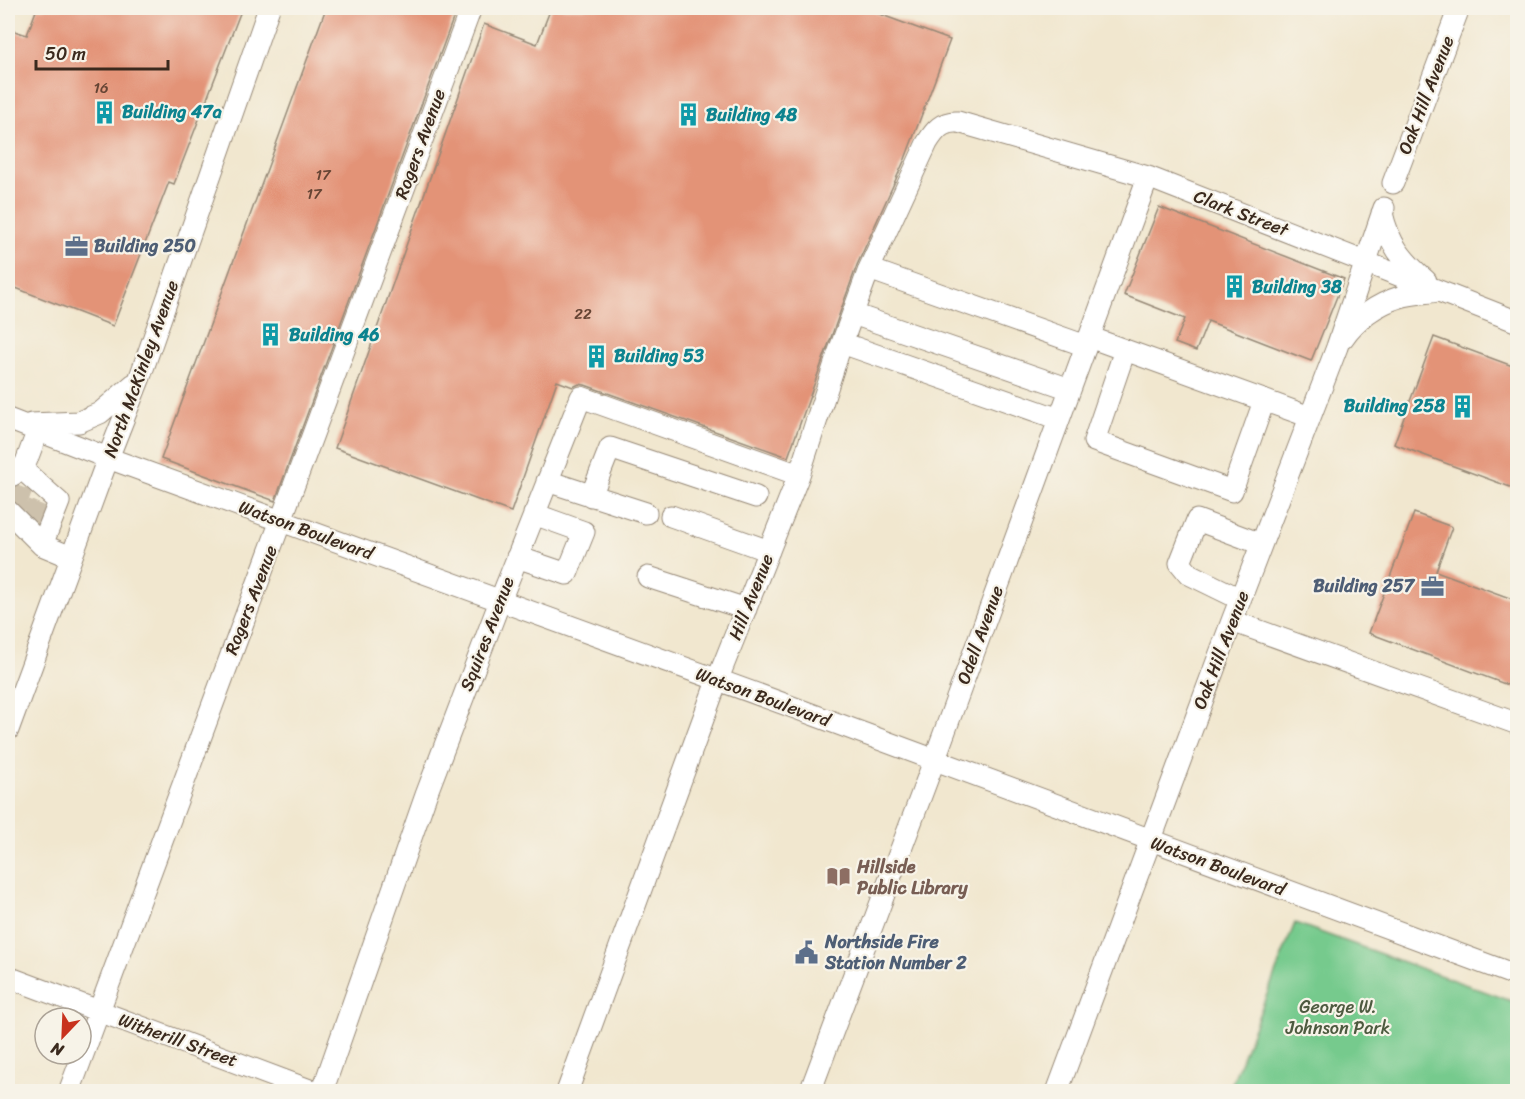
<svg xmlns="http://www.w3.org/2000/svg" width="1525" height="1099" font-family="Sriracha,sans-serif">
  <style>
    .green { fill: #76ca8d; stroke: #587a56; stroke-width: 1.5 }
    .building { fill: #e39377 }
    .lines { fill: none; stroke-linecap: round; stroke-linejoin: round }
    .minor-tunnel { stroke: #cdc1ac; stroke-width: 21; stroke-dasharray: 21 10; stroke-linecap: butt }
    .minor-casing { stroke: #968876; stroke-width: 23 }
    .minor { stroke: #fff; stroke-width: 21 }
    .labels { text-anchor: middle; stroke-width: 4.5; stroke-linejoin: round; paint-order: stroke }
    .number-label { font-size: 15px; fill: #654434 }
    .street-label { font-size: 18px; fill: #3b2a1e; stroke: #f7f3e8 }
    .culture-label { font-size: 18px; font-weight: bold; fill: #0d838f; stroke: #f7f3e8; text-anchor: start }
    .service-label { font-size: 18px; font-weight: bold; fill: #4e5e75; stroke: #f7f3e8; text-anchor: start }
    .education-label { font-size: 18px; font-weight: bold; fill: #785e54; stroke: #f7f3e8; text-anchor: start }
    .park-label { font-size: 18px; fill: #4d5a3f; stroke: #f7f3e8 }
  </style>
  <rect width="100%" height="100%" fill="#f7f3e8"/>
  <filter id="ink" filterUnits="userSpaceOnUse"><feTurbulence type="fractalNoise" baseFrequency=".0167" numOctaves="2"/><feDisplacementMap in="SourceGraphic" scale="12" xChannelSelector="R" yChannelSelector="G"/><feConvolveMatrix kernelMatrix="1 2 1 2 8 2 1 2 1" color-interpolation-filters="sRGB"/></filter>
  <filter id="wash" filterUnits="userSpaceOnUse"><feTurbulence type="fractalNoise" baseFrequency=".008" numOctaves="4" result="noise"/><feDisplacementMap in="SourceGraphic" scale="24" xChannelSelector="R" yChannelSelector="G"/><feGaussianBlur stdDeviation="1.35" result="paint"/><feColorMatrix in="noise" values="0 0 0 0 0 0 0 0 0 0 0 0 0 0 0 0 0 1.4 0 .05"/><feComposite in="paint" operator="in"/></filter>
  <g filter="url(#wash)">
    <rect width="100%" height="100%" fill="#f1e7cf"/>
    <path class="green" d="M1295,923L1517,1003V1091H1229Z"/>
    <g id="blocks">
      <path class="building" d="M37,8H242L174,184L169,182L113,326L8,285V29L27,35Z
        M326,8H457L275,501L161,459Z
        M551,8H863L950,40L905,159L857,265L788,457L585,385L579,384L573,387L557,381L511,512L335,448L484,24L537,44Z
        M1159,207L1344,279L1311,361L1208,321L1196,351L1175,343L1185,319L1124,295Z
        M1434,337L1518,368V490L1394,444Z
        M1414,513L1452,527L1436,571L1518,601V689L1369,633Z"/>
    </g>
  </g>
  <g filter="url(#ink)">
    <use href="#blocks" fill-opacity="0" stroke="#968876" stroke-width="1.5"/>
    <g class="lines">
      <path class="minor-tunnel" d="M15,507L23,486
        M31,523L40,501"/>
      <defs>
        <path id="minor" d="M1393,183L1459,8
          M1382,213C1389,244 1402,260 1426,281
          M869,269L1086,346
          M853,314L1070,389
          M1089,337L1310,417
          M1343,338C1356,319 1377,304 1400,297C1412,294 1425,293 1438,291
          M842,343L1059,419
          M1125,350L1094,441L1232,491L1264,401
          M8,419L108,458L787,705L1518,976
          M31,424L79,422L100,413L134,384
          M23,470L59,502L42,545
          M13,475L16,469L23,470L38,430
          M547,481L646,513
          M591,496L610,448L756,497
          M8,511L42,545L71,557
          M671,516L769,551
          M517,557L567,574L584,532L534,514
          M648,577L746,609
          M1240,599L1189,574L1180,563L1197,520L1261,544
          M1232,621L1518,724
          M8,730L108,458L140,377L269,8
          M8,977L315,1092
          M69,1092L471,8
          M322,1092L426,795L500,601L581,397L799,475
          M567,1092L717,681L799,475L838,354L869,269L927,143C935,130 942,121 958,122L1148,177L1518,322
          M810,1092L934,761L1148,177
          M1057,1092L1232,621L1337,347L1384,208"/>
      </defs>
      <use href="#minor" class="minor-casing"/>
      <use href="#minor" class="minor"/>
    </g>
  </g>
  <defs>
    <symbol id="building-bare" viewBox="-9 -9 18 18"><path d="M-4-6H4V6H1V3H-1V6H-4ZM-2.5-4.3h1.7v1.8h-1.7ZM.8-4.3h1.7v1.8H.8ZM-2.5-1h1.7V.8h-1.7ZM.8-1h1.7V.8H.8Z" fill="#0f9aa8" stroke="#f7f3e8" stroke-width="2.5" paint-order="stroke"/></symbol>
    <symbol id="office-bare" viewBox="-9 -9 18 18"><path d="M-6-3h4V-5.5h4V-3h4V5H-6ZM-1-4.5V-3h2v-1.5ZM-6 0V1H6V0Z" fill="#5c6f8a" stroke="#f7f3e8" stroke-width="2.5" paint-order="stroke"/></symbol>
    <symbol id="library-bare" viewBox="-9 -9 18 18"><path d="M-6-4Q-3-5.5-.7-3.5V5Q-3 3-6 4ZM6-4Q3-5.5 .7-3.5V5Q3 3 6 4Z" fill="#8d6e63" stroke="#f7f3e8" stroke-width="2.5" paint-order="stroke"/></symbol>
    <symbol id="civic-bare" viewBox="-9 -9 18 18"><path d="M-.6-6.5H3V-4.5H.6V-3L4-1V1h2V6H-6V1h2V-1L-.6-3ZM-1.2 2.5V6h2.4V2.5Z" fill="#5c6f8a" stroke="#f7f3e8" stroke-width="2.5" paint-order="stroke"/></symbol>
  </defs>
  <g fill-rule="evenodd">
    <use href="#building-bare" x="88" y="96" width="33" height="33"/>
    <use href="#building-bare" x="672" y="98" width="33" height="33"/>
    <use href="#office-bare" x="60" y="230" width="33" height="33"/>
    <use href="#building-bare" x="1218" y="270" width="33" height="33"/>
    <use href="#building-bare" x="254" y="318" width="33" height="33"/>
    <use href="#building-bare" x="580" y="340" width="33" height="33"/>
    <use href="#building-bare" x="1446" y="390" width="33" height="33"/>
    <use href="#office-bare" x="1416" y="570" width="33" height="33"/>
    <use href="#library-bare" x="822" y="860" width="33" height="33"/>
    <use href="#civic-bare" x="790" y="936" width="33" height="33"/>
  </g>
  <g class="labels">
    <g class="number-label">
      <text x="101" y="93">16</text>
      <text x="323" y="180">17</text>
      <text x="314" y="199">17</text>
      <text x="583" y="319">22</text>
    </g>
    <g class="street-label">
      <text transform="translate(1426 95) rotate(-69)" y="6">Oak Hill Avenue</text>
      <text transform="translate(420 144) rotate(-70)" y="6">Rogers Avenue</text>
      <text transform="translate(1241 213) rotate(21)" y="6">Clark Street</text>
      <text transform="translate(141 369) rotate(-70)" y="6">North McKinley Avenue</text>
      <text transform="translate(306 530) rotate(20)" y="6">Watson Boulevard</text>
      <text transform="translate(751 597) rotate(-68)" y="6">Hill Avenue</text>
      <text transform="translate(251 600) rotate(-69)" y="6">Rogers Avenue</text>
      <text transform="translate(487 634) rotate(-69)" y="6">Squires Avenue</text>
      <text transform="translate(980 635) rotate(-70)" y="6">Odell Avenue</text>
      <text transform="translate(1221 650) rotate(-69)" y="6">Oak Hill Avenue</text>
      <text transform="translate(763 697) rotate(20)" y="6">Watson Boulevard</text>
      <text transform="translate(1218 866) rotate(20)" y="6">Watson Boulevard</text>
      <text transform="translate(178 1040) rotate(20)" y="6">Witherill Street</text>
    </g>
    <g class="culture-label">
      <text x="122" y="118">Building 47a</text>
      <text x="706" y="121">Building 48</text>
      <text x="1252" y="293">Building 38</text>
      <text x="289" y="341">Building 46</text>
      <text x="614" y="362">Building 53</text>
      <text x="1445" y="412" text-anchor="end">Building 258</text>
    </g>
    <g class="service-label">
      <text x="94" y="252">Building 250</text>
      <text x="1414" y="592" text-anchor="end">Building 257</text>
      <text x="825" y="948">Northside Fire<tspan x="825" dy="21">Station Number 2</tspan></text>
    </g>
    <g class="education-label">
      <text x="857" y="873">Hillside<tspan x="857" dy="21">Public Library</tspan></text>
    </g>
    <g class="park-label">
      <text x="1338" y="1013">George W.<tspan x="1338" dy="21">Johnson Park</tspan></text>
    </g>
  </g>
  <rect width="1525" height="1099" fill="none" stroke="#f7f3e8" stroke-width="30"/>
  <g transform="translate(63 1036) rotate(203)"><circle r="28" fill="#f7f3e8" stroke="#aca397" stroke-width="1.5"/>
  <path d="M0-4.5L10 22L0 15L-10 22Z" fill="#c8321e"/>
  <text y="-9" font-size="16" font-weight="bold" text-anchor="middle" fill="#3b2a1e">N</text>
  </g>
  <path d="M36 60v9h132v-9" fill="none" stroke="#3b2a1e" stroke-width="3"/>
  <text x="45" y="60" font-size="18" fill="#3b2a1e" stroke="#f7f3e8" stroke-width="4.5" paint-order="stroke">50 m</text>
</svg>
